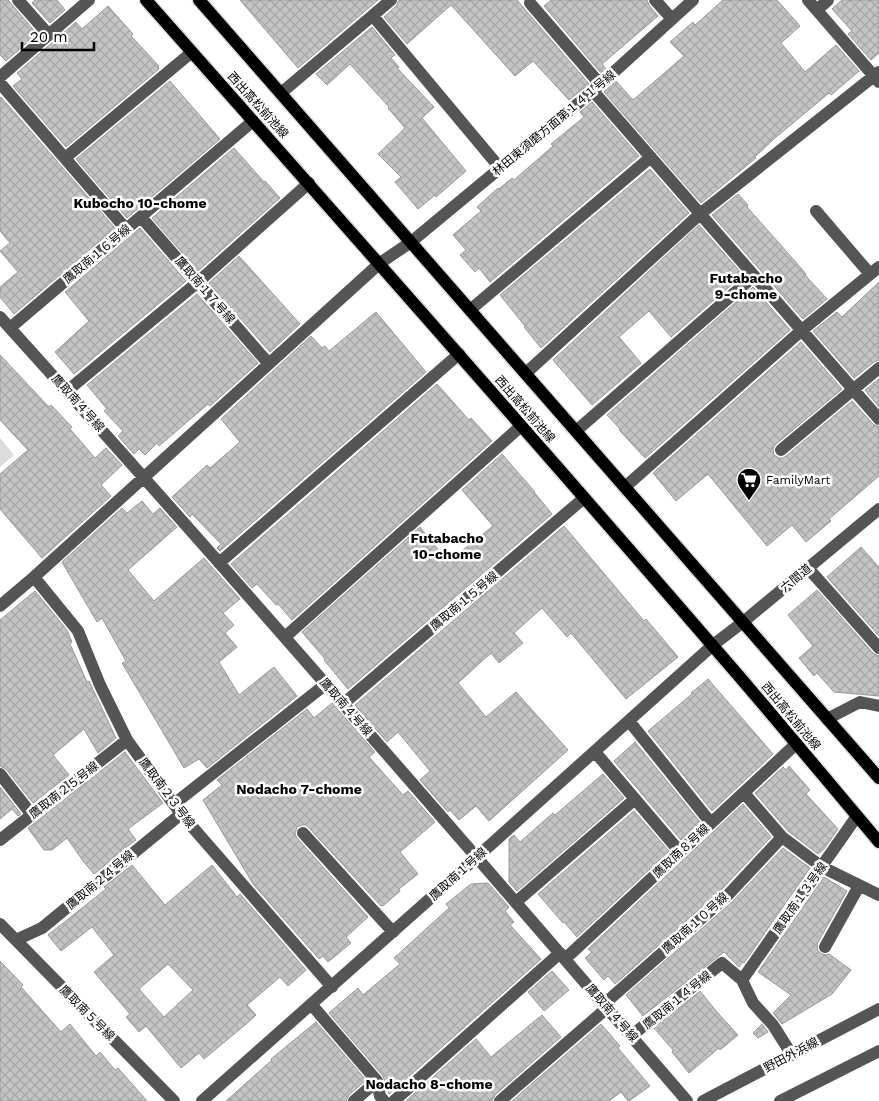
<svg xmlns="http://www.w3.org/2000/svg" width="879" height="1101" font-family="'Work Sans','Noto Sans JP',sans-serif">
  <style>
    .garden { fill: #dcdcdc }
    .building { fill: url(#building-cross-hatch); stroke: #999; fill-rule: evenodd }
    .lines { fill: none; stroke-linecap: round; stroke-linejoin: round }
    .major-casing { stroke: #dbdbdb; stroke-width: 15 }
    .minor { stroke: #555; stroke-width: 12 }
    .major { stroke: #000; stroke-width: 12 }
    .labels { text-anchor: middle; stroke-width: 5; stroke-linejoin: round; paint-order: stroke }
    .street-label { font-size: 12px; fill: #000; stroke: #fff }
    .poi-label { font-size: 12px; fill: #000; stroke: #fff; text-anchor: start }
    .neighbourhood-label { font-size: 14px; font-weight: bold; fill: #000; stroke: #fff }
  </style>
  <defs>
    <pattern id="building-cross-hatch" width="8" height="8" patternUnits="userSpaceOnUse" patternTransform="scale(1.25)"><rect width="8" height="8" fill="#c4c4c4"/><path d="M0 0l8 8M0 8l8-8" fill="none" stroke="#a7a7a7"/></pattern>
  </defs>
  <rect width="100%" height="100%" fill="#fff"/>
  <path class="garden" d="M0,438L14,455L0,467Z"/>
  <path class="building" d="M0,0H8L37,34L6,61L0,55Z
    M35,0H57L65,10L50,23L32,3Z
    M240,0H378L298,68Z
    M399,0H517L589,84L569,100L533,61L515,76L451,5L407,44L384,17L396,6Z
    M551,0H647L649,5L658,16L602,64L606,69L601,73L544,6Z
    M723,0H777L800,26L781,43L805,72L836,45L859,71L831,95L829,93L775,138L755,157L756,158L701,203L604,92L616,81L633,100L684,56L670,42L693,22L695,25Z
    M842,0H879V53L871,60L848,34L852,31L832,9Z
    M108,6L133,34L131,36L159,66L158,67L159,69L66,147L13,86L22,79L17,73L76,22L82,29Z
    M372,27L395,55L391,58L399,67L397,68L434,107L422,118L466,171L436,197L435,195L418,209L395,182L401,177L378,154L405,128L388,108L389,107L350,64L327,85L316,74Z
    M170,81L220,139L127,218L76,159Z
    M1,97L115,228L14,314L0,297V287L18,272L0,251L10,243L0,231V98Z
    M592,102L639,156L490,282L479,268L475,272L460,255L466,250L453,235L481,211L477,207L498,188L499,189L512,178L514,180L553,146L551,144L584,117L580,112Z
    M234,148L264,182L265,181L280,198L198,271L152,218Z
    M650,169L689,213L541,348L524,327L525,326L500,295Z
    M738,194L748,205L747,207L794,260L806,274L805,275L827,299L803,319L712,215Z
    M699,225L743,275L671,337L649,311L619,337L641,363L592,405L553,360Z
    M140,228L186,281L74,374L55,352L89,321L65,292Z
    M239,256L300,324L270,352L209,283Z
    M879,282V360L874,362L854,378L813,331L837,312L842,317Z
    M753,287L790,330L645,458L619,430L620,429L607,415Z
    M197,294L258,363L210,406L208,404L159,446L157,443L145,455L139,449L134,454L118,436L123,431L104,411L107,409L87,385Z
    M376,312L426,372L220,551L217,548L221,544L192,514L190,517L172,497L207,465L210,468L240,442L221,419L311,336L322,348L325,346L329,351Z
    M801,342L842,389L776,444L773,448L774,455L779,458H783L786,456L852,401L873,424L879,427V476L829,519L831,521L806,542L792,525L767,546L708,474L676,501L653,473Z
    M0,355L49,407L51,405L72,427L70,429L95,458L106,448L122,465L101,485L111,496L42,558L0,509V474L28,450L0,420Z
    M879,379V407L865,390Z
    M437,384L469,420L471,418L492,441L292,620L278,604L276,605L257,584L252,588L231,564Z
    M502,454L535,492H534L552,514L348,689L324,660L325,659L302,632L420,527L448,562L493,526L462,490Z
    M142,501L153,514L160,508L177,527L128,570L154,601L204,558L240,599L223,613L234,625L225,633L237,647L219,662L239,695L274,667L297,696L207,768L199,759L184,768L122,663L126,661L102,618L97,622L62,562L122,508L127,513Z
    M564,526L644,621L646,619L678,657L626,699L571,633L567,637L542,608L514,633L523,643L499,663L491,653L458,683L486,717L516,692L568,750L489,821L476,806L459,820L450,810L448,812L420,780L430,771L398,732L387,742L355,705Z
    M861,547L879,567V636L827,577Z
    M817,590L873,653L879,656V696L834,692L817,673L814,676L799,658L813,646L788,615Z
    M35,591L67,630L72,642L70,644L87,682L89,681L116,738L98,753L84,729L53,755L69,775L33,803L6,769L0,766V620Z
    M708,679L773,754L712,811L648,731L692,694L691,693Z
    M332,703L375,752L369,757L403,795L408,791L435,822L400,852L418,874L399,889L400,891L383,906L382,905L381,906L309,828L306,825H302L297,827L295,834L297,838L368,917L346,937L351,943L328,962L323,956L319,959L253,884L203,800L222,785L217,780L307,709L314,718Z
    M635,742L700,822L681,840L614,761Z
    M125,752L163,803L128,829L136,840L121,851V852L94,874L83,861L67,838L52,850H44L28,828Z
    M789,766L810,790L806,794L838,829L824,849L818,854L788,831L755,793L783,767L786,770Z
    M603,774L624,798L517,891L509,882V839L514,835L520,842L553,813L555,815Z
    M0,787L21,814L18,816L12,809L0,819Z
    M743,804L771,837L721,890L615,984L608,976L604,980L585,958L592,952L588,949Z
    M634,811L669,851L577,937L564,922L563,923L538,894Z
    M783,848L810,868L744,963L743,962L739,967L724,952L643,1016L626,995L732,902Z
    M132,865L165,905L212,865L237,897L240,894L306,970L288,986L280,977L247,1005L256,1015L245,1025L204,1059L199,1053L181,1068L146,1026L139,1032L126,1017L130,1014L94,972L114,955L92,927L61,951L48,935L106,889L104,887ZM168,964L193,990L164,1017L139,989Z
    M824,877L847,891L817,944L818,951L822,954L826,955L829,954L851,970L832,994L782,1024L773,1013L791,995L758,972Z
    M488,883L509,907L505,911L514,922L510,925L541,959L389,1094L388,1092L383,1076L329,1013L358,988L363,995L400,964L394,958L449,908L446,904L471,884Z
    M0,961L23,985L21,987L61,1032L70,1024L96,1056L100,1052L115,1070L118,1068L147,1101H0Z
    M552,971L569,990L544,1011L528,992Z
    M700,991L717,1012L738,1035L720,1050L719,1048L689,1073L672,1052L673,1050L654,1028Z
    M542,1015L561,1037L495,1095L492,1101H406L476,1039L491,1057Z
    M316,1022L366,1080L349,1095L346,1101H226L272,1060L271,1059Z
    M601,1024L620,1046L618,1048L650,1086L629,1101H628L621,1092L609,1101H512Z
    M762,1024L768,1032L758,1038L753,1033Z"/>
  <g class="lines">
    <defs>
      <path id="major" d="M146,0C335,214 525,428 712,645C769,710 823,776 879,842
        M199,0L879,778"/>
    </defs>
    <use href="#major" class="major-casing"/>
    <path class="minor" d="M18,0L49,35
      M655,0L672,19
      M808,0L879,82
      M530,3L600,84
      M817,10L828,0
      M373,16L500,168
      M0,77L89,0
      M0,83L126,229
      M593,91L879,419
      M281,93L391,0
      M65,158L192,52
      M816,211L870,274
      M141,217L269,364
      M470,310L651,157
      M0,317C233,575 461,838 687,1101
      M10,328L253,121
      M526,373L700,214L879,72
      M67,391L198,282L309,183
      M576,431L754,276
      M781,450L879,368
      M625,487L802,330L879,267
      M219,563L459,354
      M808,568L879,648
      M34,577L78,631L100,685L127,740L181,814L332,987
      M0,606L34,577L380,263L411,242L593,91L693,0
      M285,637L521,426
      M343,704L584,498
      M827,719L860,702L879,706
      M629,721L711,823
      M595,752L680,852
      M0,774L32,815
      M744,793L782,837L822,867L879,895
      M174,804L326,684
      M303,833L393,932
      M0,840L127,740
      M516,902L635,799
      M0,924L174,1101
      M16,940L42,928L181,814
      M825,947L859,886
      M565,959L796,744
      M742,980L857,816
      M311,1004L377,1081L380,1096L384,1101
      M604,1004L727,896L782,837
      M631,1036L722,963L742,980L753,1003L773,1025L792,1055
      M202,1101L477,857L713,645L743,622L879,509
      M354,1101L377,1081
      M394,1101L560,953
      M500,1101L607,1008
      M703,1101L879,1009
      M780,1101L879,1051"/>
    <use href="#major" class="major"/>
  </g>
  <defs>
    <symbol id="supermarket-pin" viewBox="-11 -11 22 30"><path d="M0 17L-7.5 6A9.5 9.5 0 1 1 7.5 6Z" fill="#000" stroke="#fff"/><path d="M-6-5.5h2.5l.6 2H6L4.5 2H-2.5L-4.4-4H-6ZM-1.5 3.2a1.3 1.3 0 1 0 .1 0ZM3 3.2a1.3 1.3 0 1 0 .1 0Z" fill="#fff"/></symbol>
  </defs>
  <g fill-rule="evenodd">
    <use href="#supermarket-pin" x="735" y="466" width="28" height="38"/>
  </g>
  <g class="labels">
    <g class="street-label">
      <text transform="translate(258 105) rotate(48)" y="4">西出高松前池線</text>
      <text transform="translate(554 123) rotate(-40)" y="4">林田東須磨方面第１４１号線</text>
      <text transform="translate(97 254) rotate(-40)" y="4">鷹取南１６号線</text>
      <text transform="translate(205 290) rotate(49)" y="4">鷹取南１７号線</text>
      <text transform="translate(78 403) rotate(48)" y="4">鷹取南４号線</text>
      <text transform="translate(525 409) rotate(49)" y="4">西出高松前池線</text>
      <text transform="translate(796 578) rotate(-40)" y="4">六間道</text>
      <text transform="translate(464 601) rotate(-40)" y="4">鷹取南１５号線</text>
      <text transform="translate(346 707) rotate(49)" y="4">鷹取南４号線</text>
      <text transform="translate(791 716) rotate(50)" y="4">西出高松前池線</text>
      <text transform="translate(64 790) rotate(-38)" y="4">鷹取南２５号線</text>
      <text transform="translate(167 793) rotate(53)" y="4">鷹取南２３号線</text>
      <text transform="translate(681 851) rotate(-43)" y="4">鷹取南８号線</text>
      <text transform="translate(458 874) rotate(-42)" y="4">鷹取南１号線</text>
      <text transform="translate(100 880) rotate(-40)" y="4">鷹取南２４号線</text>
      <text transform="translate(800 898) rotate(-55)" y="4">鷹取南１３号線</text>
      <text transform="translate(695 923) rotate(-42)" y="4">鷹取南１０号線</text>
      <text transform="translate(677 1000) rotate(-39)" y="4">鷹取南１４号線</text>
      <text transform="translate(87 1013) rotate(45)" y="4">鷹取南５号線</text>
      <text transform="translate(612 1013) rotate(49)" y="4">鷹取南４号線</text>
      <text transform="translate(791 1055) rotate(-28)" y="4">野田外浜線</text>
    </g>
    <g class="poi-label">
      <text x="766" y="484">FamilyMart</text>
    </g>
    <g class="neighbourhood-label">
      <text x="140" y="208">Kubocho 10-chome</text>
      <text x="746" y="283">Futabacho<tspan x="746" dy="16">9-chome</tspan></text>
      <text x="447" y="543">Futabacho<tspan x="447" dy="16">10-chome</tspan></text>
      <text x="299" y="794">Nodacho 7-chome</text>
      <text x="429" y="1089">Nodacho 8-chome</text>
    </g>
  </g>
  <path d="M22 42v8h72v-8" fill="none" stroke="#000000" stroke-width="2.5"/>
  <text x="30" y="42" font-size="15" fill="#000000" stroke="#ffffff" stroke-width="4" paint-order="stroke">20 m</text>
</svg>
